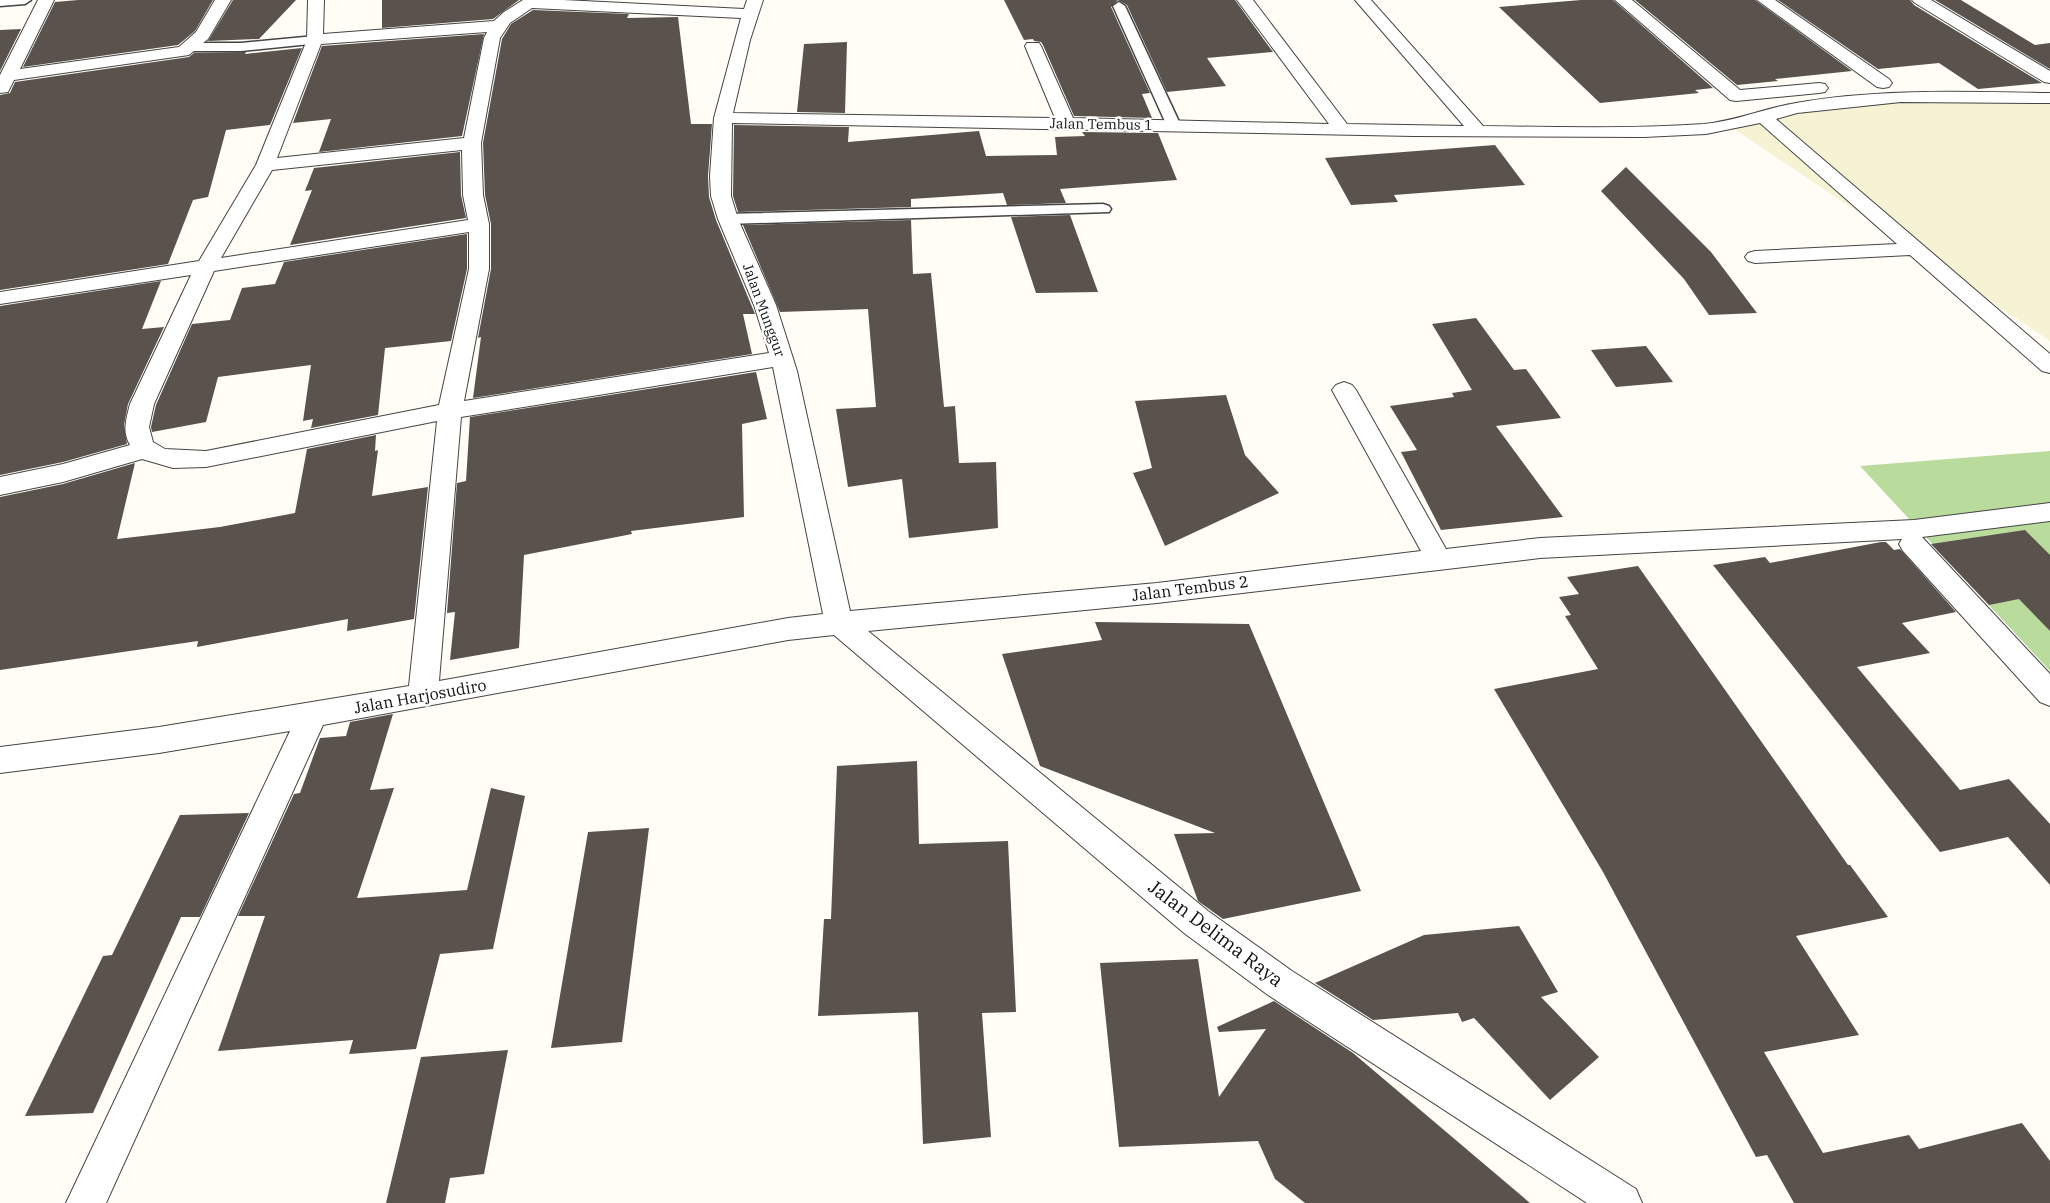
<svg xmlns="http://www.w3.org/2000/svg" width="2050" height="1203" font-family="'IBM Plex Serif',serif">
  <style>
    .farmland { fill: #f6f3d4 }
    .forest { fill: #b9dc9c }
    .building { fill: #5a524d }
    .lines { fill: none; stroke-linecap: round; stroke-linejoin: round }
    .lane-casing { stroke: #444; stroke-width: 3 }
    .street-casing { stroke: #444; stroke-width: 2 }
    .lane { fill: #fff; fill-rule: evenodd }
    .street { fill: #fff; fill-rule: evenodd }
    .labels { text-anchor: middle; stroke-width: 5; stroke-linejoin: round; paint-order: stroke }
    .far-street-label { font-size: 14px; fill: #111; stroke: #fff }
    .street-label { font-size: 16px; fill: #111; stroke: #fff }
    .near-street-label { font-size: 19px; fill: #111; stroke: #fff }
  </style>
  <rect width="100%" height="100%" fill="#fffdf5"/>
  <path class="farmland" d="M1924,93L2050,95V341L1722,121L1766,110Z"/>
  <path class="forest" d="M2050,451V671L1860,466Z"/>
  <path class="building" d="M78,0H213L195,31L178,45L23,67L55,2Z
    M233,0H296L259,39L208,41Z
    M382,0H519L493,19L382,28Z
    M1004,0H1235L1273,52L1207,58L1226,86L1167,92L1127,5L1118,0L1111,7L1150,93L1142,94L1152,118L1074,116L1043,45L1041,42L1034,41L1033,39L1024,40Z
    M1581,0H1613L1713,88L1695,90L1699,93L1600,103L1499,7Z
    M1635,0H1755L1852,71L1775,79L1778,81L1737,85Z
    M1778,0H1910L1914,5L2042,83L1978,89L1939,63L1878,69Z
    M1935,0H1961L2035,45L2050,43V69Z
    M533,10L629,14L627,18L678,17L691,124H712L708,176L709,197L716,220L755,314H743L752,354L473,398L481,337L478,338L491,269V224L485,195L483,143L502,39L511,24Z
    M21,29L0,71V30Z
    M484,34L462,136L319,152L331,119L293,123L322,46Z
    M847,42L845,113L797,112L804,44Z
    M302,48L270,125L226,130L208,197L193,200L168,264L0,290V95L10,93L15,82L189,57L194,53L246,52L245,54Z
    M734,125L849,127L848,142L979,131L986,156L1057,155L1055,137L1085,136L1082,132L1158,133L1177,180L1060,189L1066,203L1007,205L1003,193L911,199V207L738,212L733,196Z
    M1495,145L1525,185L1394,195L1398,202L1351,205L1325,158Z
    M460,152L461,195L466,218L290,245L312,190L305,191L314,168Z
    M1626,167L1711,252L1757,313L1709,315L1684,279L1601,191Z
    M1070,215L1098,292L1036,293L1011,217Z
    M911,220L913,274L931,273L944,407L955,406L959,463L996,462L998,528L909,538L902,479L848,487L836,409L876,407L868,309L780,312L743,225Z
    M467,234V269L451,341L385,348L378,415L311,428L313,419L303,421L311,365L218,377L206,422L152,432L151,427L156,405L192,324L230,320L242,288L275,284L284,262Z
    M161,281L142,329L164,327L128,404L124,425L127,444L63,462L0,475V306Z
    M1476,318L1514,370L1526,369L1561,418L1496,426L1563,517L1441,530L1401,452L1417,450L1390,406L1454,397L1452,393L1472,390L1432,324Z
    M1646,346L1673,382L1616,387L1591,350Z
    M756,372L767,419L742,424L744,517L631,531L632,534L524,555L519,648L450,660L455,612L447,613L457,483L466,481L470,417Z
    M1226,395L1245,455L1279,493L1165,546L1133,473L1152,468L1135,401Z
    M376,435L375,451L378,450L372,496L428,487L414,619L347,631L348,619L197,647L198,641L0,670V497L63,484L135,463L117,539L220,527L295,513L307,449Z
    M2025,530L2050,555V631L2019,599L1989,605L1931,544Z
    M1881,542H1886L1894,550L1900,549L1956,612L1902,623L1930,653L1857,667L1960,790L2009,779L2050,824V885L2008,837L1940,852L1713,565L1765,557L1770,563Z
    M1638,566L1848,865H1850L1888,917L1796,936L1859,1035L1764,1052L1823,1153L1909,1135L1919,1149L2022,1123L2050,1161V1203H1794L1767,1155L1756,1157L1603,872L1494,689L1598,669L1565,616L1571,615L1559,597L1579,594L1567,577Z
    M1095,622L1249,624L1361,891L1223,919L1198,901L1174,834L1215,833L1040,766L1002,654L1102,640Z
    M393,714L370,790L394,788L357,898L467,890L491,788L525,796L493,949L440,954L416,1049L349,1054L353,1040L218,1051L265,916H238L294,794L300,793L320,738L346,736L350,722Z
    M917,761L919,844L1008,841L1016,1012L982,1013L991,1137L923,1144L918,1012L818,1016L824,919H831L837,766Z
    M249,813L200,917H181L93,1113L25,1116L103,956L112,955L180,815Z
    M649,828L622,1042L551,1048L588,832Z
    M1519,926L1558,992L1541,997L1599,1057L1550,1100L1474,1018L1462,1022L1458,1013L1373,1020L1315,983L1424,935Z
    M1198,959L1219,1097L1266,1029L1219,1032L1217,1027L1274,1001L1353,1053L1530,1203H1305L1275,1179L1258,1141L1119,1147L1100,963Z
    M508,1050L484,1174L450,1178L445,1203H386L421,1057Z"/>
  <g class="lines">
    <defs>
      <path id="lane" d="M0,0H31L25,4L0,6Z
        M1119,2L1125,6L1181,126L1179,129H1169L1167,126L1113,6Z
        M315,36L320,37L322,40L320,43L241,51H191L184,47L191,43H241Z
        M1103,204L1109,206L1111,209L1109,212L728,224L722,222L720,219L722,216L728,214Z"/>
      <path id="street" d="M38,0H54L20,69L179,47L196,32L215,0H231L208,39L189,55L14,80L8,92L0,93V75Z
        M308,0H324L323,34L494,21L504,12L523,0H563L744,9L747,0H763L750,40L733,113L1055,118L1025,46L1027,43H1039L1041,46L1073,118L1329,124L1237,0H1253L1347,124L1464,126L1355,0H1371L1483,126C1557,127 1631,129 1704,124C1736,121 1765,108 1796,103C1880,88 1965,92 2050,93V103L1901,102L1797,113L1776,119L2050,354V373L2042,371L1910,255L1755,263L1748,261L1745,257L1748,253L1755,251L1897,244L1760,123L1706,134L1644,137L1414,136L732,123L731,196L738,219L776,305L797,371L850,611L1157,583L1421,551L1332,390L1336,385L1344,382L1352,385L1356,390L1446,549L1540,538L1914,520L2050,503V521L1922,537L2050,674V706L2040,702L1903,551L1899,544L1902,539L1540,558L1157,603L868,631L1208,911L1292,971L1636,1189L1642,1203H1587L1268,995L1184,933L834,635L788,640L323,725L106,1203H66L290,731L159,753L0,773V747L159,727L409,686L437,421L206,467L173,468L142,459L63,482L0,495V477L63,464L130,445C122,432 126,419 130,404L191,275L0,304V292L199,261L256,165L307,40ZM532,8L741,18L714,118L710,176L711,196L718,219L754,305L769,353L464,401L489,269V224L483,195L481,143L500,38L510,23ZM487,32L484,38L464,138L277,158L321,44ZM462,150L463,195L468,220L221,258L272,170ZM469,232V269L439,405L206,451L165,449L153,442L149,427L154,404L214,271ZM773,367L823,614L788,618L439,681L461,417Z
        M1615,0H1632L1740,90L1819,83L1825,84L1828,88L1825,92L1819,93L1736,101L1730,100Z
        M1757,0H1775L1889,79L1892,83L1889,87L1883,88L1877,87Z
        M1912,0H1931L2050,71V83L2044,82L1915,3Z"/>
    </defs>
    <use href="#lane" class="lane-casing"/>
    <use href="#street" class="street-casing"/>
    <use href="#lane" class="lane"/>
    <use href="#street" class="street"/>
  </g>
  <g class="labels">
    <g class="far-street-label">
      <text transform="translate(1101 124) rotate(1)" y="5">Jalan Tembus 1</text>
      <text transform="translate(764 310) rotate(70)" y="5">Jalan Munggur</text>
    </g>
    <g class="street-label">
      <text transform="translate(1190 588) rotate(-7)" y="6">Jalan Tembus 2</text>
      <text transform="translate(420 696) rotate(-10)" y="6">Jalan Harjosudiro</text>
    </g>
    <g class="near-street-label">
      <text transform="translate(1216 933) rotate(37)" y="7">Jalan Delima Raya</text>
    </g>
  </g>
</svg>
